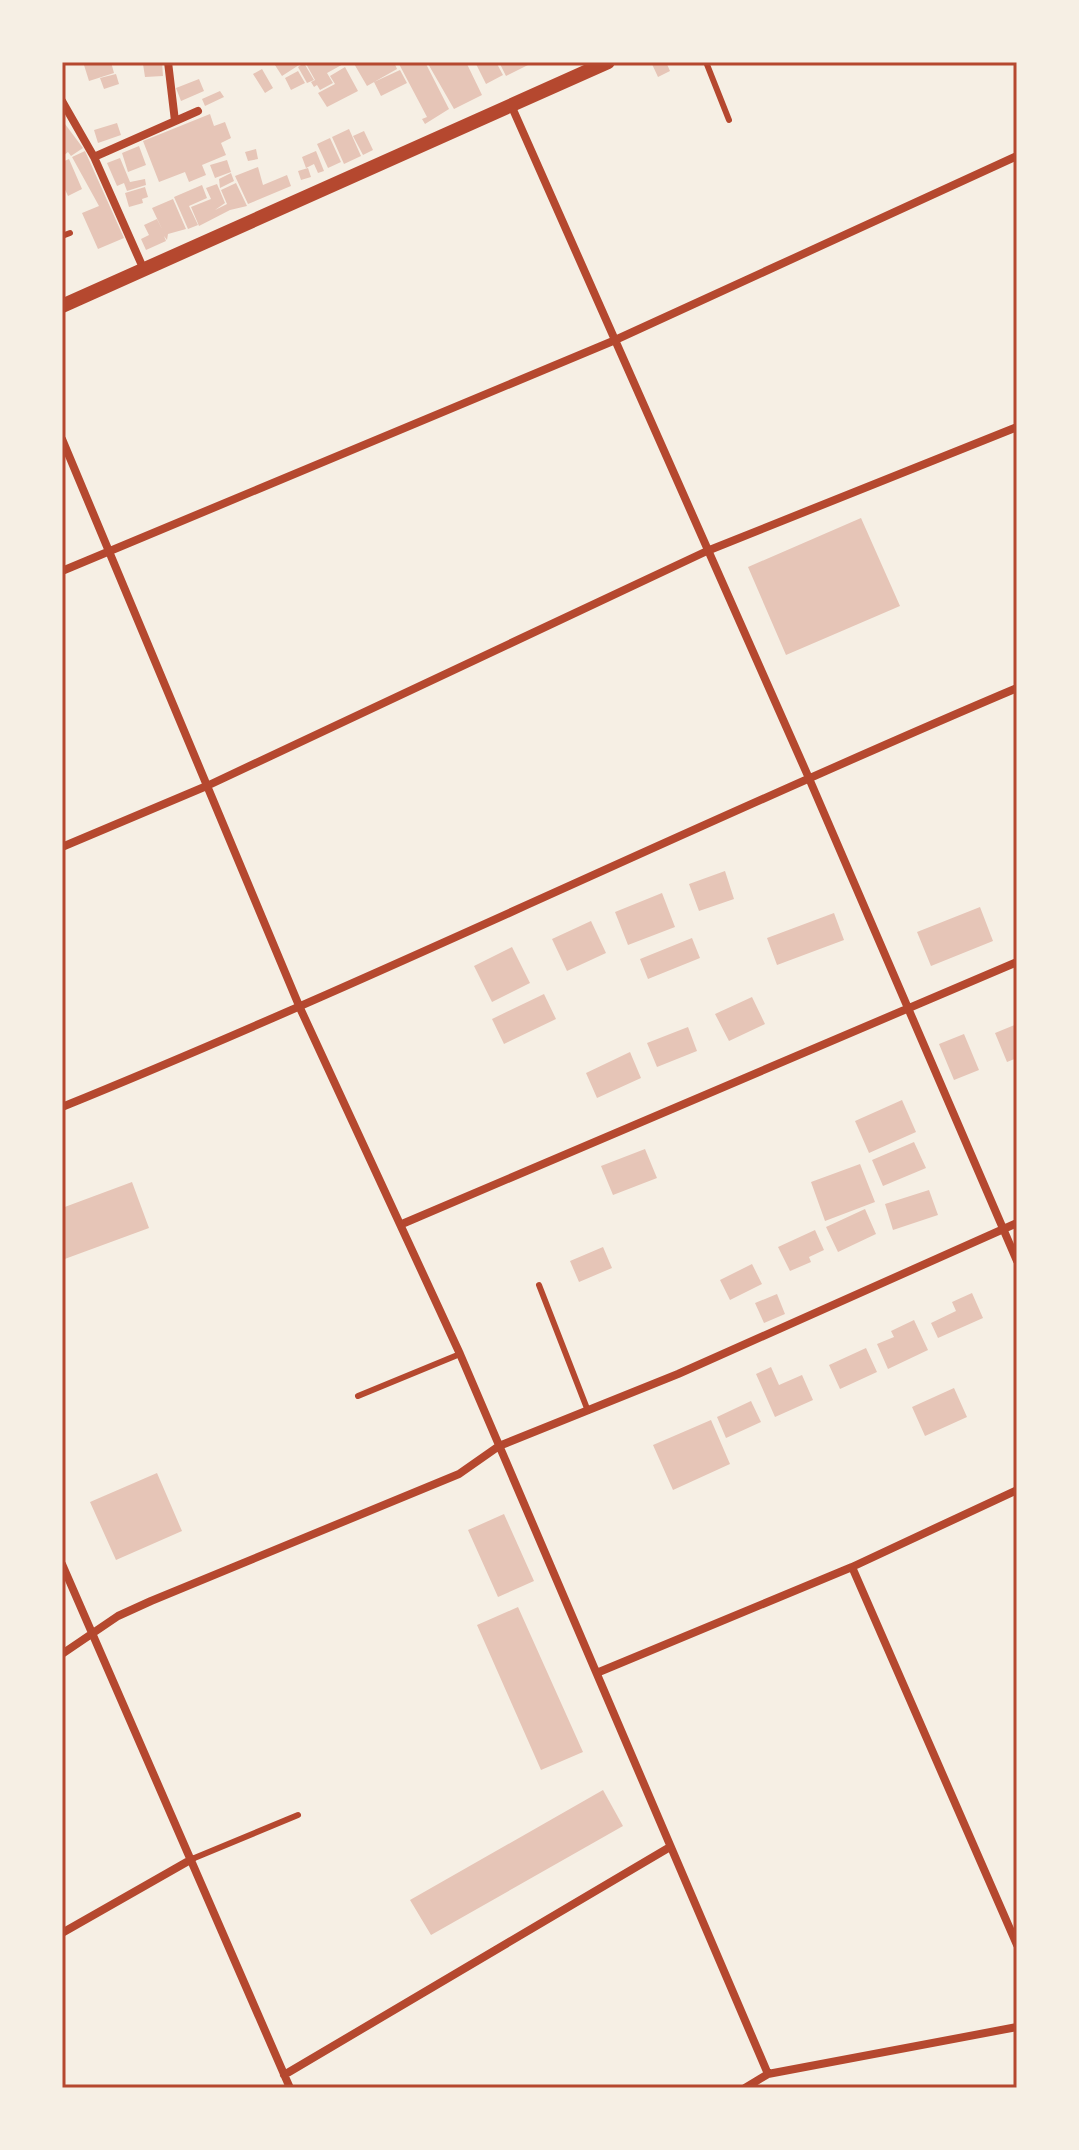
<svg xmlns="http://www.w3.org/2000/svg" width="1079" height="2150" font-family="'Fira Sans',sans-serif">
  <style>
    .building { fill: #e6c5b7 }
    .lines { fill: none; stroke-linecap: round; stroke-linejoin: round }
    .service { stroke: #b5482f; stroke-width: 6 }
    .minor { stroke: #b5482f; stroke-width: 8 }
    .tertiary { stroke: #b5482f; stroke-width: 14 }
    .neatline { fill: none; stroke: #b5482f; stroke-width: 3 }
  </style>
  <rect width="100%" height="100%" fill="#f6efe4"/>
  <path class="building" d="M94,62H111L114,73L89,81L84,65Z
    M162,62L163,76L145,77L143,64Z
    M273,62H298L299,65L282,76Z
    M305,62H347L327,73L333,83L320,90L317,85L314,87L311,82L315,80Z
    M353,62H394L397,69L367,86Z
    M403,62H425L449,109L425,124L422,119L427,117L399,64Z
    M427,62H466L482,95L454,109Z
    M475,62H496L503,75L486,84Z
    M499,62H534L506,76Z
    M651,62H666L670,71L658,77Z
    M304,63L314,80L307,83L298,67Z
    M345,67L358,91L327,107L318,93L335,84L330,76Z
    M262,69L273,88L265,93L253,74Z
    M400,70L407,83L381,96L374,82Z
    M298,71L305,83L291,90L285,78Z
    M116,74L119,84L104,89L100,78Z
    M199,79L204,91L181,101L176,88Z
    M220,91L224,97L205,106L202,99Z
    M210,114L214,126L225,122L231,138L221,143L226,155L202,165L206,175L189,182L185,172L159,182L143,141Z
    M62,120L83,148L71,156L68,152L62,157Z
    M117,123L121,135L98,143L94,130Z
    M349,129L361,156L344,164L332,137Z
    M364,131L373,150L363,155L353,136Z
    M330,138L341,162L328,168L317,144Z
    M139,146L146,165L128,172L122,153Z
    M256,149L258,159L248,161L245,152Z
    M85,151L124,238L98,249L82,213L99,206L72,157Z
    M316,151L324,171L318,173L314,164L306,168L302,157Z
    M120,158L130,182L145,179L146,185L127,191L124,183L117,186L107,163Z
    M69,159L82,189L68,196L62,183V162Z
    M227,160L231,172L215,178L210,165Z
    M258,167L263,185L287,175L291,186L248,204L235,176Z
    M308,168L311,177L301,180L298,171Z
    M231,173L234,181L220,188L219,179Z
    M236,183L247,206L230,210L199,226L191,207L211,199L206,188L217,184L225,203L215,210L227,204L221,190Z
    M202,185L207,198L189,206L198,225L188,229L174,197Z
    M145,187L148,197L142,199L143,203L129,207L125,193Z
    M173,199L186,229L168,234L167,240L164,236L166,241L146,250L141,239L149,235L144,225L157,219L162,229L152,208Z
    M861,518L900,606L786,655L748,567Z
    M725,871L734,899L699,911L689,884Z
    M662,893L675,927L628,945L615,912Z
    M980,907L993,941L931,966L917,932Z
    M834,913L844,940L777,965L767,938Z
    M591,921L606,953L567,971L552,939Z
    M692,938L700,958L648,979L640,959Z
    M512,947L530,983L492,1002L474,966Z
    M544,994L556,1019L504,1044L492,1019Z
    M752,997L765,1024L729,1041L715,1014Z
    M1017,1024V1058L1007,1062L995,1033Z
    M688,1027L697,1051L657,1067L647,1043Z
    M964,1034L979,1070L954,1080L939,1044Z
    M630,1052L641,1078L597,1098L586,1073Z
    M902,1100L916,1132L869,1153L855,1121Z
    M914,1142L926,1168L883,1186L872,1160Z
    M645,1149L657,1178L613,1195L601,1166Z
    M860,1164L875,1202L825,1221L811,1182Z
    M132,1182L149,1228L62,1260V1208Z
    M929,1190L938,1215L893,1230L885,1204Z
    M865,1209L876,1234L838,1252L826,1227Z
    M815,1230L824,1250L809,1257L811,1262L790,1271L778,1247Z
    M603,1247L612,1268L579,1282L570,1261Z
    M752,1264L762,1284L730,1300L720,1280Z
    M972,1293L983,1318L938,1338L931,1323L956,1311L952,1302Z
    M777,1294L785,1314L764,1323L755,1303Z
    M914,1320L928,1350L888,1369L877,1344L894,1337L891,1331Z
    M866,1348L877,1372L840,1389L829,1365Z
    M771,1367L779,1385L802,1375L813,1400L775,1417L756,1374Z
    M954,1388L967,1417L925,1436L912,1407Z
    M751,1401L761,1422L726,1438L717,1417Z
    M711,1420L730,1464L673,1490L653,1445Z
    M157,1473L182,1531L116,1560L90,1502Z
    M504,1514L534,1581L498,1597L468,1530Z
    M518,1607L583,1752L541,1770L477,1625Z
    M603,1790L623,1826L431,1935L410,1900Z"/>
  <g class="lines">
    <path class="service" d="M706,62L729,120
      M62,236L70,233
      M539,1285L588,1411
      M358,1396L460,1354
      M192,1859L298,1815"/>
    <path class="minor" d="M168,62L175,121
      M62,101L94,157L144,270
      M511,105L808,776L1017,1261
      M94,157L198,111
      M62,439L300,1008L460,1354L768,2074
      M62,571L613,341L1017,156
      M62,847L209,785L707,551L1017,427
      M62,1107C384,976 697,823 1017,688
      M402,1224L1017,962
      M62,1564L290,2088
      M852,1567L1017,1945
      M62,1654L118,1616L151,1601L459,1474L499,1446L678,1374L1017,1223
      M599,1672L852,1567L1017,1490
      M62,1933L192,1859
      M284,2075L670,1847
      M745,2088L768,2074L1017,2027"/>
    <path class="tertiary" d="M62,306L608,62"/>
  </g>
  <rect width="1079" height="2150" fill="none" stroke="#f6efe4" stroke-width="128"/>
  <rect x="64" y="64" width="951" height="2022" class="neatline"/>
</svg>
